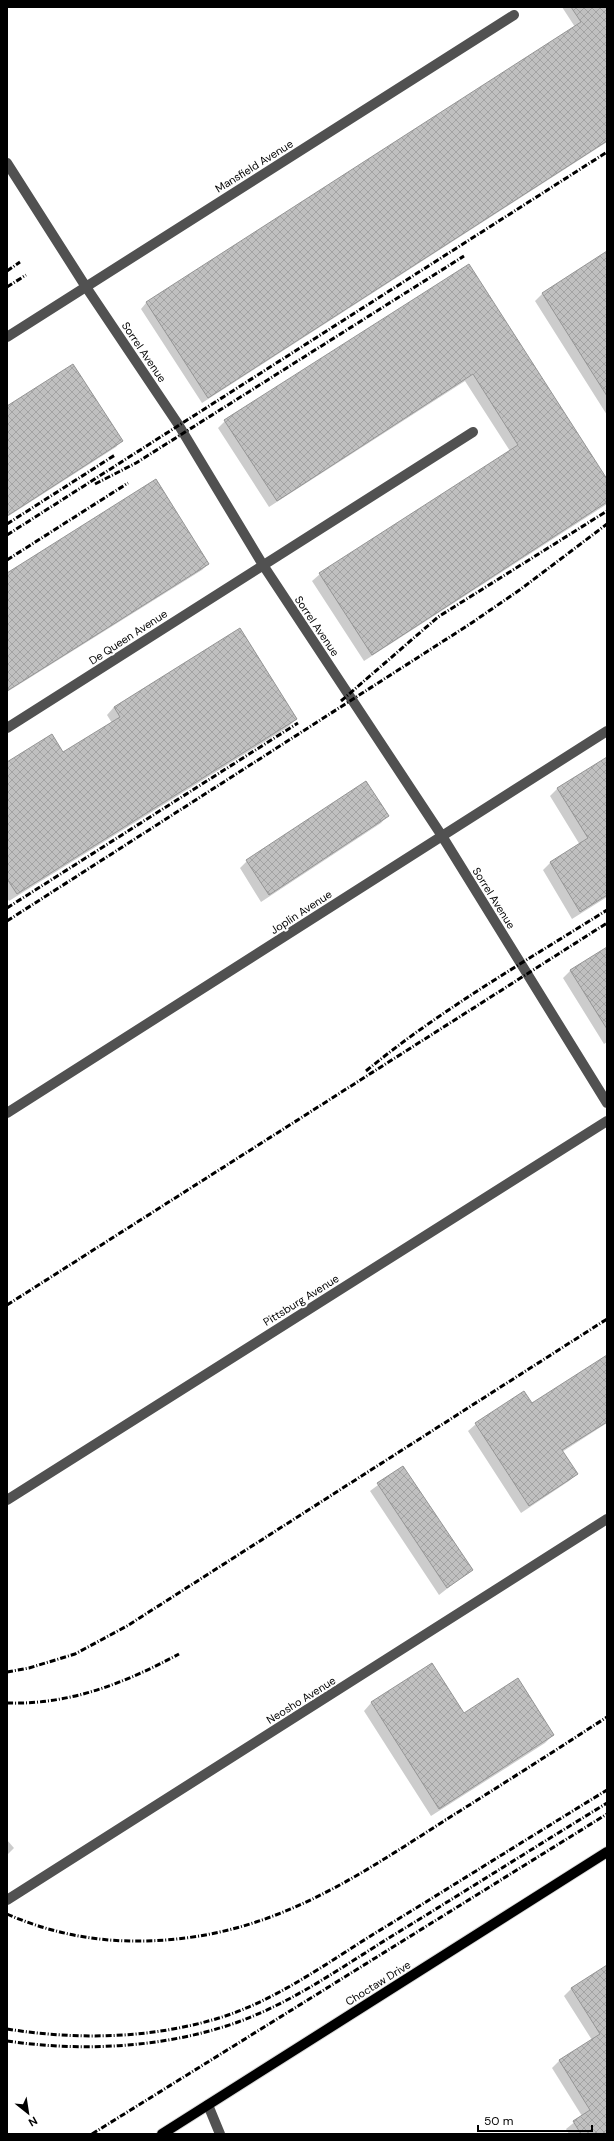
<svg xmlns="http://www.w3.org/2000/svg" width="614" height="2141" font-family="'DM Sans',sans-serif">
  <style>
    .shadow { fill: #0003 }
    .building { fill: url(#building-cross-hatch); stroke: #959595 }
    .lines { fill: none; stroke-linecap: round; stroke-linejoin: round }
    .major-casing { stroke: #dbdbdb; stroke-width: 12 }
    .minor { stroke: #515151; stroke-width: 10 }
    .major { stroke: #000; stroke-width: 10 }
    .rail { stroke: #000; stroke-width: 3; stroke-dasharray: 6 2 1 2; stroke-linecap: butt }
    .labels { text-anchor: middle; stroke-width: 4; stroke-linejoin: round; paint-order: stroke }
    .street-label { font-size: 11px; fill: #000; stroke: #fff }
  </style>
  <defs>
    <pattern id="building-cross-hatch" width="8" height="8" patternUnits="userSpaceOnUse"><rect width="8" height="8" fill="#c0c0c0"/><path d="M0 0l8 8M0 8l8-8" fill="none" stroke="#a3a3a3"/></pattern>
  </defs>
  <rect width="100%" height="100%" fill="#fff"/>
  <path class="shadow" d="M562,7H607V142L202,403L141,309L146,303L575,27Z
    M607,252V415L535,301L542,294Z
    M468,266L607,481V504L364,661L312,581L320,574L510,451L465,381L269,507L218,428L225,421Z
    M7,407L121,441L116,447L7,517Z
    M208,564L202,570L7,692V574Z
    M240,629L296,719L288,727L9,901L7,898V764L63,754L112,723L107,715L114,707Z
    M607,758V897L572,919L543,870L550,863L580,845L550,796L558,788Z
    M388,815L381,823L261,902L240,868L247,861Z
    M607,948V1042L604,1044L563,978L570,971Z
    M607,1356V1423L562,1452L577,1474L569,1481L521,1513L468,1431L476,1424L531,1405Z
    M402,1467L471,1570L439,1595L370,1491Z
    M431,1665L463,1715L553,1735L545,1743L431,1816L364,1711L371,1703Z
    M7,1840L14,1848L7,1855Z
    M607,1967V2134H569L566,2129L582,2116L552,2068L560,2060L592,2040L564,1996L572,1988Z"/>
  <path class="building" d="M571,7H607V141L208,398L146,302L581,22Z
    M607,251V396L542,293Z
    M469,264L607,479V502L372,655L319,573L518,445L473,374L277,501L224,420Z
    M73,364L123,441L7,516V406Z
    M156,479L209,564L7,691V573Z
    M240,628L297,719L17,894L7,879V762L52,734L63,752L120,717L114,707Z
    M607,757V895L580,912L550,862L588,838L557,788Z
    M366,781L389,816L269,895L246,860Z
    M607,947V1029L570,970Z
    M607,1355V1422L562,1450L578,1474L529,1506L475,1423L524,1391L532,1403Z
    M403,1466L473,1570L447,1588L377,1483Z
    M432,1663L464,1713L518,1678L554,1735L439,1809L371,1702Z
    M607,1965V2134H581L573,2121L590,2110L559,2060L600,2034L571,1988Z"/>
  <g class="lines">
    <defs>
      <path id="major" d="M162,2134L607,1852"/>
    </defs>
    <use href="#major" class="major-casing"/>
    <path class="minor" d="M7,163L86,287L178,424L263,565L442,836L607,1103
      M7,337L514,15
      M7,728L473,432
      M7,1113L607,731
      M7,1500L607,1121
      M7,1900L607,1519
      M208,2105L220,2134"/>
    <use href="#major" class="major"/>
    <path class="rail" d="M7,271L20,262
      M7,287L26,275
      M95,484L136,463L464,256
      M7,524L115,455
      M7,535L607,152
      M7,560L128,483
      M341,701L438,617L607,511
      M7,908L298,723
      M7,921L470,624L521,589L607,524
      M366,1071C440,1010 526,961 607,910
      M7,1305L607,923
      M7,1672L29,1668L75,1654L127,1626L607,1319
      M7,1703C70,1705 125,1683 179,1654
      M7,1914C50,1933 96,1942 143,1941C264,1939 346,1884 444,1821C498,1787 553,1752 607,1717
      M7,2029C77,2040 150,2039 219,2018C275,2001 327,1963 377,1932C454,1885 530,1837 607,1790
      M7,2041C83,2052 165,2048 238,2022C293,2002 342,1967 392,1936C464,1892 535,1847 607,1803
      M92,2134L607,1814"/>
  </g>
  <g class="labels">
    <g class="street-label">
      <text transform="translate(254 166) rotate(-32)" y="4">Mansfield Avenue</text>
      <text transform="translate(144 352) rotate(56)" y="4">Sorrel Avenue</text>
      <text transform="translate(317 626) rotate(56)" y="4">Sorrel Avenue</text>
      <text transform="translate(128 637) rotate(-33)" y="4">De Queen Avenue</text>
      <text transform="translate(494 898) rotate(58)" y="4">Sorrel Avenue</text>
      <text transform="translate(301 912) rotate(-33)" y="4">Joplin Avenue</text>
      <text transform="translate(301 1300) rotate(-32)" y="4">Pittsburg Avenue</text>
      <text transform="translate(301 1700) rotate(-32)" y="4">Neosho Avenue</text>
      <text transform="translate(378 1983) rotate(-32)" y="4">Choctaw Drive</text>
    </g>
  </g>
  <rect width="614" height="2141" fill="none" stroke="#000000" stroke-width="16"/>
  <g transform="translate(28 2113) rotate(150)" stroke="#ffffff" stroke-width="3" paint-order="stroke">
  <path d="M0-3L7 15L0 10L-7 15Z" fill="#000000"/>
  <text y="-6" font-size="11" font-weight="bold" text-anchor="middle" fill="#000000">N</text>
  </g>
  <path d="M478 2125v6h114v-6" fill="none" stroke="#000000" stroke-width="2"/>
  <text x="484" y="2125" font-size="12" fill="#000000" stroke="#ffffff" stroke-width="3" paint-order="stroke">50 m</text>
</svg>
